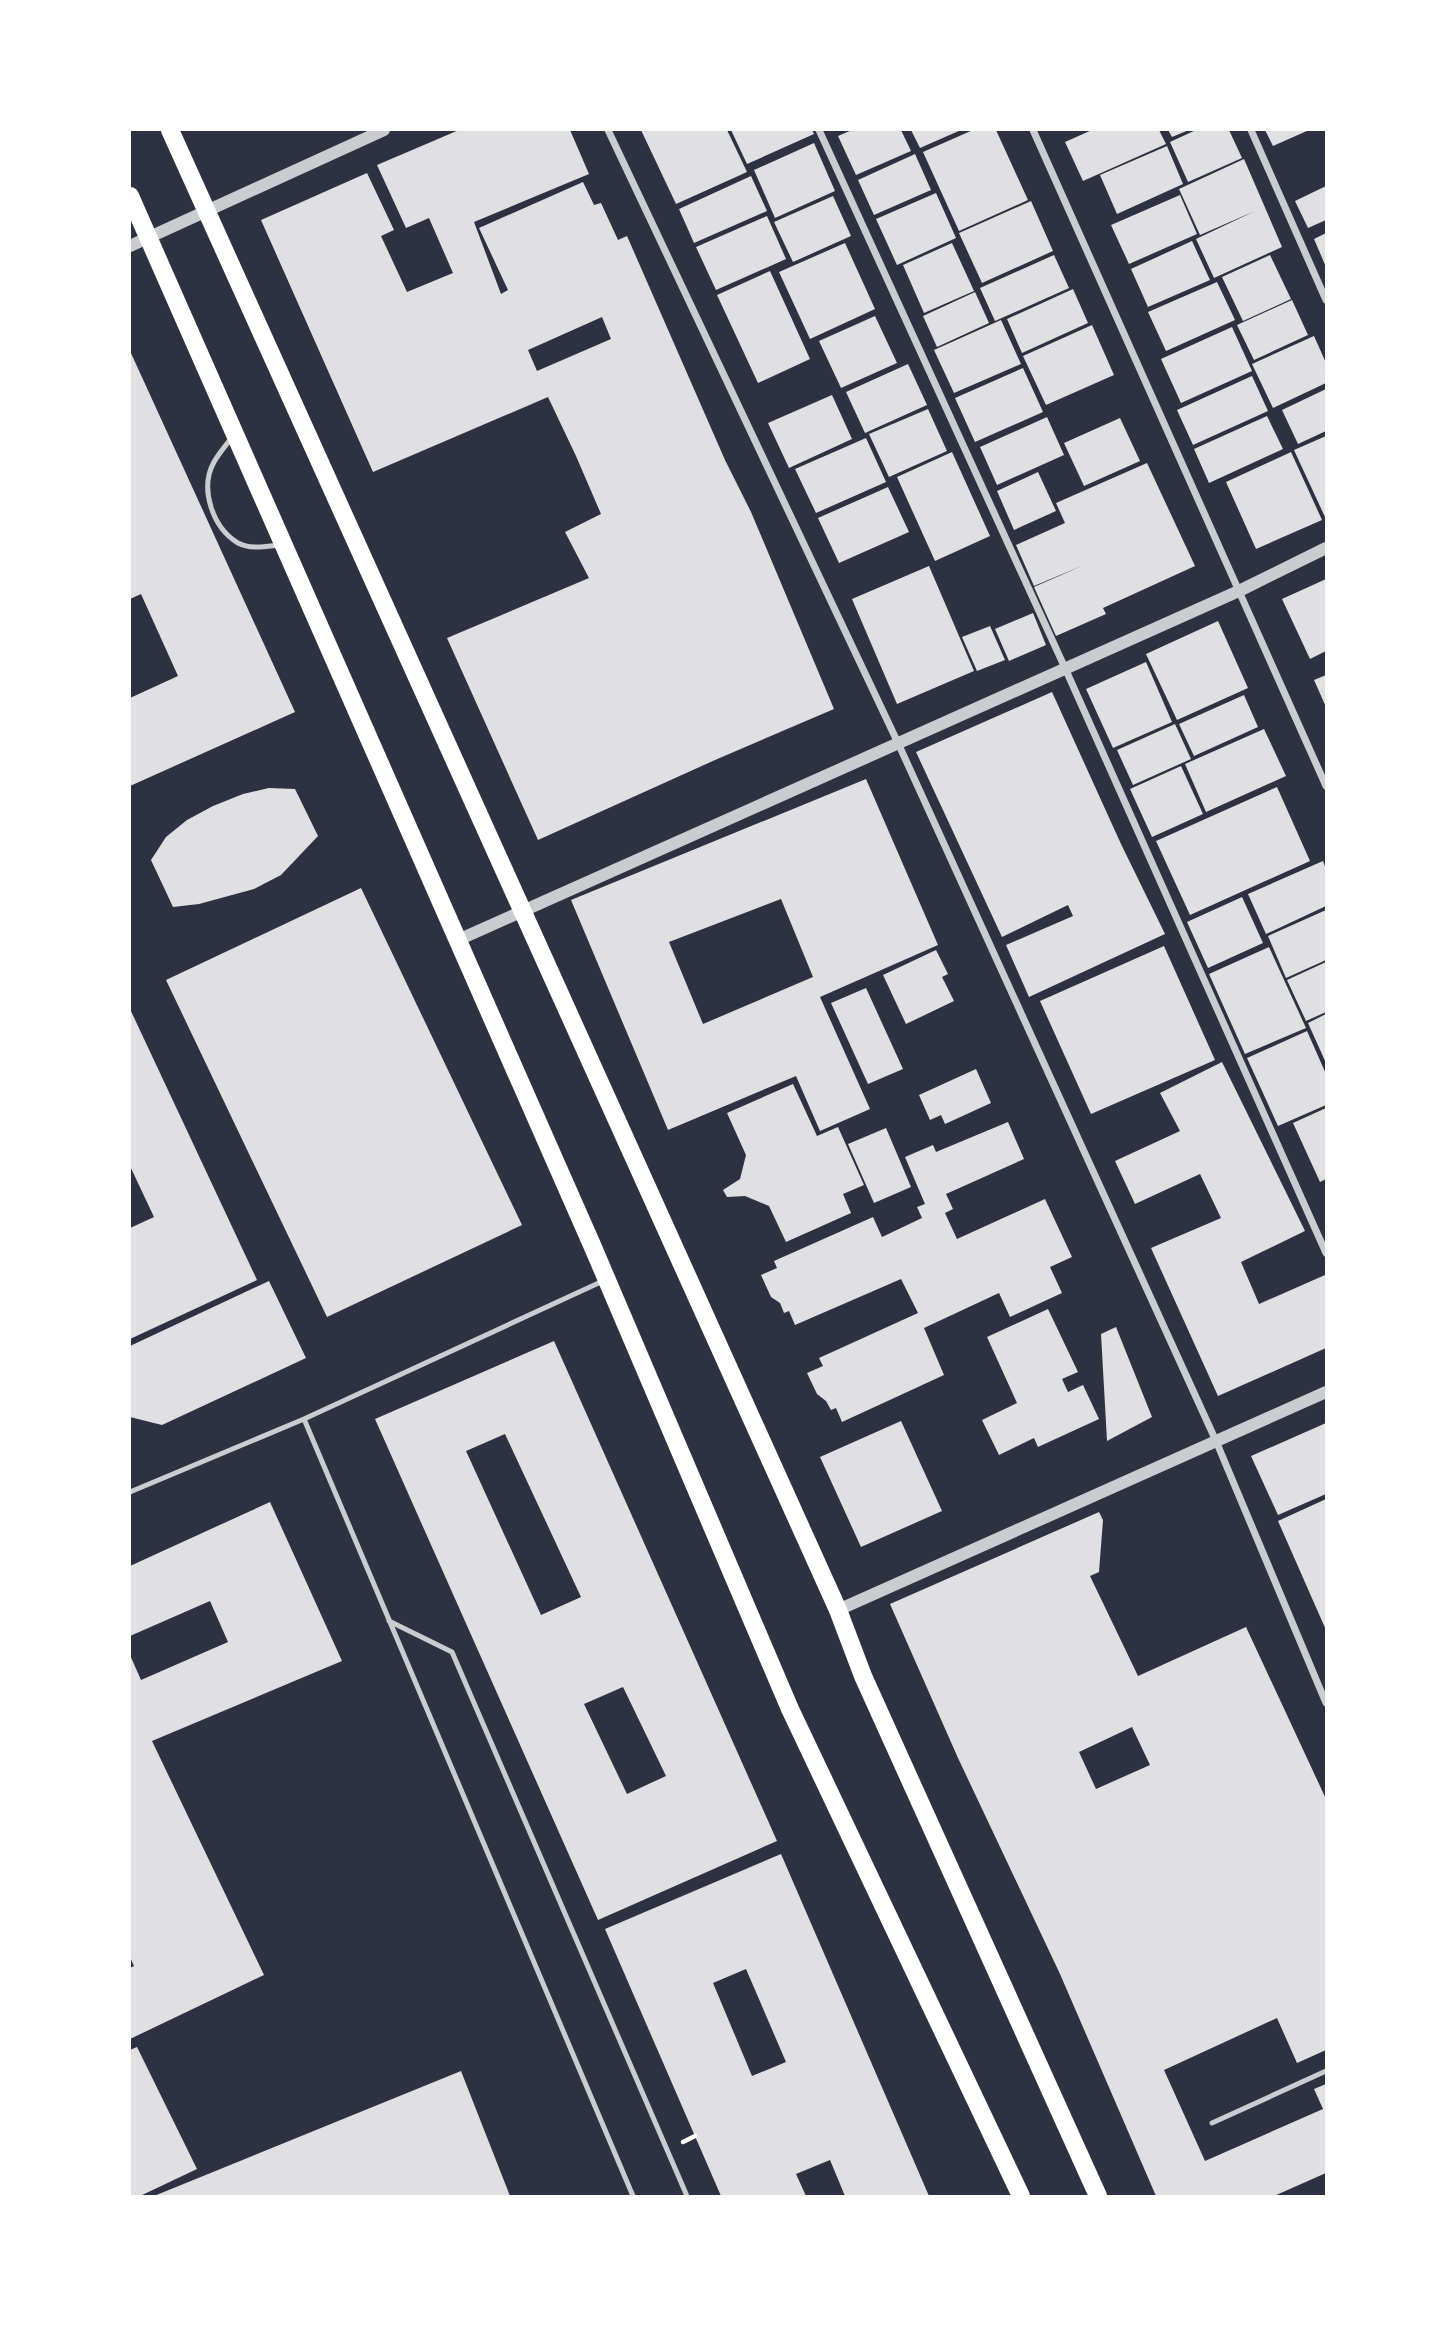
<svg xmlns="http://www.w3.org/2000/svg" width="1456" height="2326" font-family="'Varela Round',sans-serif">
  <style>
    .building { fill: #e0e0e3; fill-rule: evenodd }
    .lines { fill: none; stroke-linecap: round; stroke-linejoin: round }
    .path { stroke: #fff; stroke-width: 4.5 }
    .service { stroke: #caccd0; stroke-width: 5 }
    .minor { stroke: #caccd0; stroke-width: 7 }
    .tertiary { stroke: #caccd0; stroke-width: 12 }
    .primary { stroke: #fff; stroke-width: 18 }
  </style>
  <rect width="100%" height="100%" fill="#2d3142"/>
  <path class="building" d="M459,130H570L589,174L474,222L501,294L508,290L479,228L583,182L594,205L601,203L618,240L627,236L725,460L751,512L834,709L715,760L538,840L447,638L589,578L565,532L601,514L576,456L548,397L373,472L261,220L367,173L394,230L381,236L407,292L453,273L429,218L406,228L377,165ZM602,317L611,339L537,371L528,350Z
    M641,130H727L747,172L676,204Z
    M731,130H812L814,134L747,164Z
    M852,130H901L911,151L856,175L838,136Z
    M911,130H961L920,148Z
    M973,130H996L1028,200L959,231L923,152Z
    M1092,130H1159L1166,144L1083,181L1065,142Z
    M1168,130H1189L1172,137Z
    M1196,130H1229L1242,158L1188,182L1170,142Z
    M1265,130H1309L1273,146Z
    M814,143L835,191L775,218L754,170Z
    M1167,146L1183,184L1117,214L1100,175Z
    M915,154L931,190L874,215L858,180Z
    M1244,159L1282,247L1214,278L1196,239L1255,211L1200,235L1179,189Z
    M751,176L767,211L694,243L679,209Z
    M1326,186V220L1308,228L1295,201Z
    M936,193L956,238L897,265L876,219Z
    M1180,195L1197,234L1129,264L1111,225Z
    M833,196L851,236L793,262L774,222Z
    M1031,201L1053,251L982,283L959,233Z
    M767,216L786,259L716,290L696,247Z
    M1326,233V267L1314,239Z
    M1192,241L1210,280L1148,307L1131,269Z
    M845,243L875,309L810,339L779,272Z
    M952,243L974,291L924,313L903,265Z
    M1054,255L1069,288L995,321L980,288Z
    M1270,255L1291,299L1243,321L1222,277Z
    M770,271L810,359L758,383L717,295Z
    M1217,282L1235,320L1166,351L1148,312Z
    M1073,289L1088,323L1022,353L1007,319Z
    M975,292L989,323L937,347L923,316Z
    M1292,300L1308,335L1254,360L1237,325Z
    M875,316L897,363L841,388L819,341Z
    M1001,320L1021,364L954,393L934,350Z
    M1092,325L1114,375L1046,405L1023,356Z
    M1232,327L1252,371L1181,403L1161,359Z
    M1314,336L1326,363V383L1273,408L1252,364Z
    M130,351L295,712L130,786V698L178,676L141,594L130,599Z
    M908,364L927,405L865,433L846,392Z
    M1023,368L1043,412L975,442L955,398Z
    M1252,376L1268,411L1193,445L1177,410Z
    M1326,389V431L1298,444L1282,410Z
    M832,395L852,439L789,468L768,423Z
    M928,409L947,451L889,477L869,434Z
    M1267,416L1283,449L1209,483L1194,449Z
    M1047,417L1064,455L997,485L980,447Z
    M1120,418L1140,461L1084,486L1064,443Z
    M1326,436V517H1325L1294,450Z
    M866,438L886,482L816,513L795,469Z
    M952,452L990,536L935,561L897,477Z
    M1291,452L1322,520L1256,549L1226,482Z
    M1147,463L1195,566L1103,608L1106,614L1056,636L1034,587L1084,565L1034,586L1016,545L1065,523L1056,503Z
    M1038,472L1056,511L1014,530L997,491Z
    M888,487L909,532L839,563L818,518Z
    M929,566L974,671L897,704L852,599Z
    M1326,579V651L1310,659L1282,599Z
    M1033,613L1046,645L1009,661L995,629Z
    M1218,621L1248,688L1177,720L1146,654Z
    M990,626L1005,660L977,671L962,637Z
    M1146,662L1172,722L1113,748L1086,689Z
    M1326,675V707L1314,680Z
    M1052,692L1121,844L1165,934L1029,997L1006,945L1073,916L1068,905L1002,937L916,752Z
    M1244,695L1258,727L1194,756L1179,724Z
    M1175,724L1191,759L1133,785L1117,750Z
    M1264,729L1286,776L1206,812L1185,764Z
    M1181,766L1203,814L1152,837L1130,789Z
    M866,779L938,945L820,997L870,1109L820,1131L796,1076L668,1130L571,900ZM781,899L813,977L703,1024L669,942Z
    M1277,787L1310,861L1190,915L1156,841Z
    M269,788L295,789L318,836L281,875L254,889L199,904L173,907L151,860L166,837L187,820L213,806L243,794Z
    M1323,861L1326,869V906L1266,934L1248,894Z
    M361,888L522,1225L327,1317L166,980Z
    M1242,897L1263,943L1208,968L1187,922Z
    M1326,910V960L1286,978L1268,936Z
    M1164,946L1215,1060L1091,1114L1040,1001Z
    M1269,947L1306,1028L1245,1054L1209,974Z
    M936,950L948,974L942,977L954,1001L906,1024L883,975Z
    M1326,962V1012L1306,1021L1287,980Z
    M866,988L903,1069L868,1084L831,1003Z
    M130,1009L257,1280L130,1339V1228L154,1217L130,1166Z
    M1326,1014V1063L1308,1023Z
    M1307,1031L1326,1074V1105L1278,1126L1247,1058Z
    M1222,1062L1305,1231L1241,1262L1259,1304L1325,1275L1326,1348L1218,1396L1151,1248L1221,1218L1200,1174L1135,1204L1115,1161L1180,1131L1160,1093Z
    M976,1069L991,1103L945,1124L941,1115L930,1120L919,1095Z
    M793,1084L817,1136L838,1127L864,1185L843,1194L851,1213L786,1242L769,1206L745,1196L727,1197L723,1190L740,1179L746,1155L727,1113Z
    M1326,1108V1179L1320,1182L1293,1123Z
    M1008,1122L1024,1159L946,1194L953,1209L945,1213L957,1239L1045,1199L1072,1257L1050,1267L1062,1293L1010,1317L999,1293L924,1328L944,1375L842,1422L836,1408L831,1410L826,1401L817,1394L807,1373L823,1366L819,1358L918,1313L901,1279L795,1325L789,1311L784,1313L780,1303L771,1297L761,1275L777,1268L774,1261L873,1217L882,1237L922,1218L917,1207L925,1204L905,1157L933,1145L936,1152Z
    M886,1128L911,1187L874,1203L848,1144Z
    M269,1281L306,1358L162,1425L130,1417V1346Z
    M1048,1309L1078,1372L1062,1379L1068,1392L1083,1385L1099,1419L1038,1447L1034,1438L999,1455L982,1420L1017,1403L987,1337Z
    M1116,1327L1152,1417L1107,1441L1101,1334Z
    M554,1341L777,1841L598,1920L375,1419ZM505,1434L581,1597L541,1615L466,1451ZM623,1687L666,1776L627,1794L584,1704Z
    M901,1421L942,1511L861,1547L820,1457Z
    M1326,1423V1494L1278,1515L1251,1456Z
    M1326,1499V1630L1278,1521Z
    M270,1502L342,1661L152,1741L264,1975L130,2039V1968L134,1966L130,1957V1655L141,1680L228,1642L210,1601L130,1636V1566Z
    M1099,1512L1103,1520L1099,1572L1090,1576L1138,1676L1246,1627L1326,1799V2050L1297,2063L1277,2018L1164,2070L1205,2161L1323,2109L1314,2089L1326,2084V2173L1274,2196H1156L1060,1974L958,1758L890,1604ZM1132,1727L1150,1765L1096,1789L1079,1752Z
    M781,1854L929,2196H845L830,2160L796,2174L806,2196H721L605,1929ZM746,1969L786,2062L752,2076L713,1983Z
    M137,2047L197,2169L140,2196H130V2050Z
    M461,2071L510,2196H154Z"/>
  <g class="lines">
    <path class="path" d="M683,2142L695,2136"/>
    <path class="service" d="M233,436C227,444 219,453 214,462C199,489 213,528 238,543C251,550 268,546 281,545
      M304,1419L633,2196
      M130,1492L304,1419L603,1281
      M389,1621L452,1652L687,2196
      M1212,2123L1326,2071"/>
    <path class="minor" d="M608,130L898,743L1216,1441L1326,1703
      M819,130L1065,668L1326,1253
      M1033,130L1326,786
      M1251,130L1326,300"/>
    <path class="tertiary" d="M130,246L384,130
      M458,940L1241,590L1326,548
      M838,1610L1326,1392"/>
    <path class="primary" d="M170,130L838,1610L863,1676L1098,2196
      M130,196L592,1245L790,1709L1021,2196"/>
  </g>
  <rect width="1456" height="2326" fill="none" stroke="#ffffff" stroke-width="262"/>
</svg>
